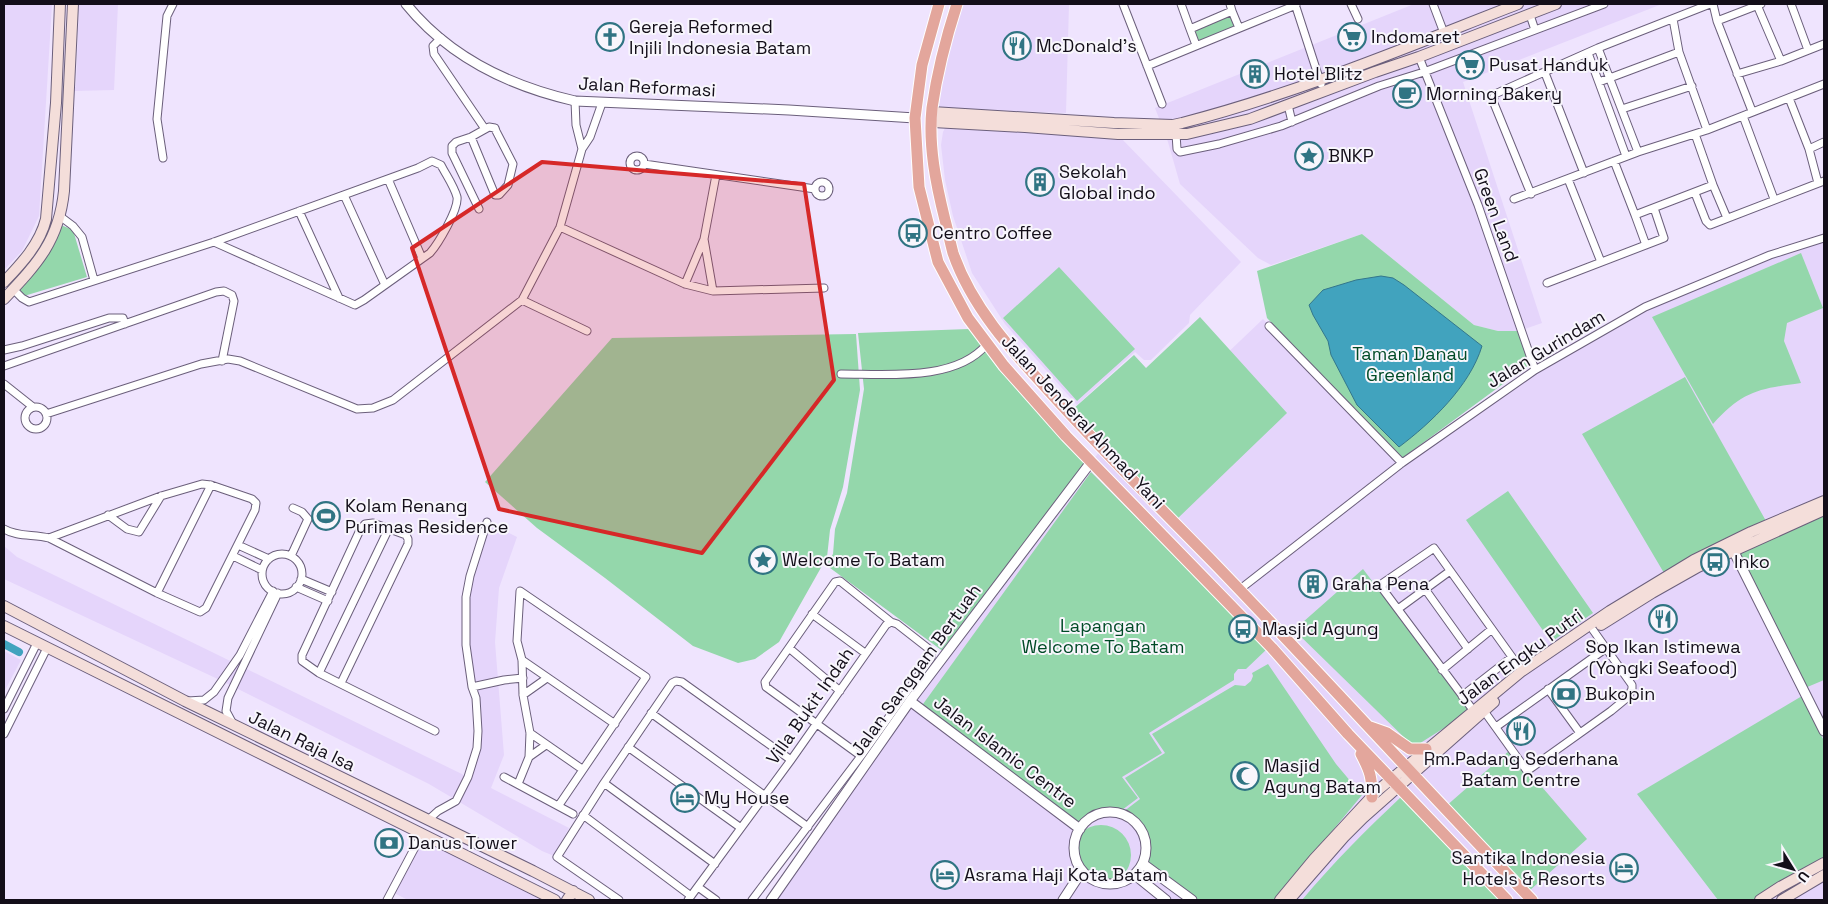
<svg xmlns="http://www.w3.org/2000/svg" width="1828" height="904" font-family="'Space Grotesk',sans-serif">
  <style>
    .built { fill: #e5d5fb }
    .green { fill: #94d7ab }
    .water { fill: #41a3be; stroke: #33768c }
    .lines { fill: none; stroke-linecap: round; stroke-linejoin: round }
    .canal { stroke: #41a3be; stroke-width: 8 }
    .minor-casing { stroke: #6b5f7b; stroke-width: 9 }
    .tertiary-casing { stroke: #6b5f7b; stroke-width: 11 }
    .secondary-casing { stroke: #6b5f7b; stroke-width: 12 }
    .trunk-casing { stroke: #fff; stroke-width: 13 }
    .minor { stroke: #fff; stroke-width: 7 }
    .tertiary { stroke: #fff; stroke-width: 9 }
    .secondary { stroke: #f4deda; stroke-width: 10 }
    .trunk { stroke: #e3a69c; stroke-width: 11 }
    .marked { fill: #d62828; fill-opacity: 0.2; stroke: #d62828; stroke-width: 4; stroke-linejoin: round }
    .labels { text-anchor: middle; stroke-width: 4; stroke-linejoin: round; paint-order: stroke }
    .poi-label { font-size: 18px; fill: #130e19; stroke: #f8f6fc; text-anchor: start }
    .street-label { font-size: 18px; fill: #130e19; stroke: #f8f6fc }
    .park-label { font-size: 18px; fill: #004b27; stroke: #f8f6fc }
  </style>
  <rect width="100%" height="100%" fill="#efe4fe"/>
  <path class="built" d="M4,4H52V5L39,216L22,251L4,270Z
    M79,4H118L114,90L74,91L76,84Z
    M960,4H1069L1066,113L937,108L943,63Z
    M1414,4H1662L1463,82L1542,323L1519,331H1498L1474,325L1362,234L1271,265L1258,258L1180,184L1168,142L1155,108Z
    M946,126L1121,138L1241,262L1190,315L1189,323L1151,360H1144L1135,352L1077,405L1005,324L972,273L953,216L945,180L941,145L943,132Z
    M1824,238V900H771L910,701L1091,462L1117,431L1131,445L1263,319L1402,463L1482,406L1645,307L1770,255Z
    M487,522L517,537L499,588L495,642L504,755L491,788L569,828L554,856L542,851L429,784L222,681L4,579V546L17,557L468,777L478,731L466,645V597Z
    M4,651L21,660L4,692Z
    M422,834L555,900H408L392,892Z"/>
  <path class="green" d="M1231,14L1236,27L1198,43L1192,30Z
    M61,225L73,230L87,277L24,296L20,290L44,258Z
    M1362,234L1474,325L1498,331H1519L1530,364L1401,459L1267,318L1257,271Z
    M1801,253L1823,308L1787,323L1784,341L1801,383C1758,389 1743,391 1713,424L1652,317Z
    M1059,267L1135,349L1077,401L1003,318Z
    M1200,317L1287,413L1176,520L1072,410L1134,355L1146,368Z
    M969,329L1000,371L1086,461L944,652L826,565L833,554L835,529L847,493L864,389L858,333Z
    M856,334L860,390L843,487L830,530L827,557L779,642L755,659L738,663L693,646L605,578L537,528L485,482L612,338Z
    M1685,377L1766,521L1664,573L1582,434Z
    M1091,472L1267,649L1246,669H1238L1234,674V680L1149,733L1162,753L1122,777L1138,798L1114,816L1100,815L1090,817L1073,829L918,711Z
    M1508,491L1593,613L1551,642L1466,520Z
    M1824,513V680L1805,688L1738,551Z
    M1363,569L1471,711L1414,747L1294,630Z
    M1268,664L1336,764L1362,795L1275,900H1194L1147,865C1147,857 1149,848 1148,841C1146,829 1134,816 1123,812L1140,799L1125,778L1165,753L1152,734L1235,685L1245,686L1251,681L1253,676L1252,673Z
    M1802,696L1824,741V858L1756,900H1718L1637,794Z
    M1510,750L1587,839L1528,892L1445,807Z
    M1401,797L1503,900H1302C1333,863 1366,830 1401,797Z
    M1071 855a30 30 0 1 1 60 0a30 30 0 1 1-60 0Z"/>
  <path class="water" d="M1381,276L1393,278L1404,285L1482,346C1470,386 1431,423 1399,447L1357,405L1331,355L1328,341L1313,315L1309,305L1323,290L1356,280Z
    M330,504L335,508L330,516V523L326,526L320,520L324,513H320L319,510L321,508L325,511L326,506Z"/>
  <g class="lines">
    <path class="canal" d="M4,644L19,652"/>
    <defs>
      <path id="minor" d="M1123,4L1162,104
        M1181,4L1190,29
        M1230,4L1232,11
        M1295,4L1321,84
        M1351,4L1358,19
        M1433,4L1444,33
        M1713,4L1717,21L1752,111
        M1791,4L1808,50
        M1757,5L1781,61
        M1530,15L1535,30
        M1673,19L1679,52L1707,130
        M1717,21L1761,4
        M441,38L433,46L434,54L485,129
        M1196,45L1190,29L1232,11L1239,28
        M1598,48L1638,152
        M1588,53L1626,156
        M1419,57L1478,205L1535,370
        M1147,66L1296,5
        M1545,73L1584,173
        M1737,74L1781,61L1824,44
        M1599,82L1679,52
        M1789,98L1809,149L1818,183
        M575,101L576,125L582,149
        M1288,105L1292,122
        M1622,109L1692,86
        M1743,116L1774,199
        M1176,134L1177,149L1180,152L1219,144L1281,126L1379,86L1424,72L1604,4
        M1695,134L1713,185L1727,218
        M471,137L495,195H499L508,185L513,164L496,131L495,128L489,127L471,137L456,142L452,146V153L479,209
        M1809,149L1824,142
        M630 163a7 7 0 1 1 14 0a7 7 0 1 1-14 0Z
        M163,158L157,119L167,16L173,4
        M1614,161L1635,215L1713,185
        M644,164L815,189
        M388,179L422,258
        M1568,179L1601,262
        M815 189a7 7 0 1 1 14 0a7 7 0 1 1-14 0Z
        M1695,193L1706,221L1710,225L1824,181
        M1531,194L1493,101L1495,94L1598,48L1710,4
        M344,195L385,285
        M1514,199L1638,152L1707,130L1824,84
        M299,211L339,298
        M1635,215L1646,245
        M61,217L73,226L82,237L94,280
        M560,227L685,284L713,291L824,288
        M704,239L716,175
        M1547,283L1664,238L1654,208
        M685,284L704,239L713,291
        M13,289L22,298L29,302L214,242L418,168L432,161L441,165C446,175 454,186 457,197C459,209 438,244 430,253L364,300L355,305L214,242
        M522,300L587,331
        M1269,326L1402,463
        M4,350L22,346L109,318H123L125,324
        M4,366L216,292L224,291L232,295L234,301L222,361
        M841,374C885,374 956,382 987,344
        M4,384L33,407
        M25 418a11 11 0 1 1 22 0a11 11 0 1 1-22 0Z
        M46,414L201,364L228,359L240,361L357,409L373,408L393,400L522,300L560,227L582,149L590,137L602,103
        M108,515L127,529L139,532L161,496
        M4,529C17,537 34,534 49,538L157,593L200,612L206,608L255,510L256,503L252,499L211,485L202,484L161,496L49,538
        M238,545L269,559
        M262 574a20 20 0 1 1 40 0a20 20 0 1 1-40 0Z
        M233,556L262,570
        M291,556L308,519L302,512L293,508
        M301,579L332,592
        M296,587L328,601
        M1425,589L1468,649
        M1239,590L1402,463L1535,370L1645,307L1770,255L1824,238
        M157,593L211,485
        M1398,609L1450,571
        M812,614L865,653
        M789,648L840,691
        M522,660L615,724
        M1442,670L1492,629
        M319,673L389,528
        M341,683L408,544V539L406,535L373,523L365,524L360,530L302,655V661L319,673L435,731
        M472,687L504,680L523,678
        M1548,689L1580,733
        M523,695L547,678
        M1462,696L1512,657
        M188,701L204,700L214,692L240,655L273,591
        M4,709L37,643
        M1473,710L1382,588L1383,583L1434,548L1522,671
        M1484,711L1527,771L1611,711L1628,697L1632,689V685L1593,630
        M651,713L808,827
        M233,724L226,711L228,698L278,593
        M1496,727L1605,649
        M530,733L582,769
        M4,734L47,648
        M628,747L741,828
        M861,756L766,687L765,682L835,582L840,581L891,622
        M529,757L546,745
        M504,777L573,814
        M604,783L715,864
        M518,784L529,757L530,733L523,695L522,660L517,641L520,591L646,677L559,805
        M583,815L691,896
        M428,820L438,811L456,801L468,777L477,748L478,731L476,698L472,687L466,645V597L470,576L487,522
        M698,887L716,900
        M387,900L422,834
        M619,900L557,857L604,783L672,683L676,681L682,682L791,760
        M688,900L791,760L886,625L891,622L897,624L929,649L931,651V658L861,756L752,900"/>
      <path id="tertiary" d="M406,4C449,57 509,86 575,101L789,110L915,118
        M1733,550L1824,731
        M910,701L1080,829
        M1074 848a36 36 0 1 1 72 0a36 36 0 1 1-72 0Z
        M1143,864L1192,900
        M1135,875L1166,900
        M771,900L910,701L1091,462
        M1063,900L1082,871"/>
      <path id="secondary" d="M932,112L1114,123L1173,125L1182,123C1298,93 1407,47 1518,4
        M933,122L1025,127L1118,134H1187L1250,119L1375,72L1419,57L1556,4
        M4,282C21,264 40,244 46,219L56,103L60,4
        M4,299C37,264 59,241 64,191L73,4
        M4,606L185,701L533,871L589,900
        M1601,625L1652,593L1698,567L1824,510
        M4,626L555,900
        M567,900L573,891
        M1280,900L1314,859L1377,791L1522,671L1610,611L1694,560L1751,532L1824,501
        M1289,900L1344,837L1363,818L1494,702
        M1760,900L1780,887L1824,863
        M1782,900L1824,875"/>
      <path id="trunk" d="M939,4L922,65L915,118L919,187L938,262L968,318L1004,366L1066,436L1272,648L1348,734L1507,900
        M957,4C946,38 937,73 932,108C928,145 936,184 945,220C948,231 950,242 953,253C973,311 1017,356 1057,400C1108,456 1161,509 1214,563C1321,674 1425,789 1532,900
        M1370,727L1387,733L1410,749H1426
        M1361,754C1370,771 1372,777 1372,797"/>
    </defs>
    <use href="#minor" class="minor-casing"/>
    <use href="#tertiary" class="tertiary-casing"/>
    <use href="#secondary" class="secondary-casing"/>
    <use href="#trunk" class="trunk-casing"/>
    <use href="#minor" class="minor"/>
    <use href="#tertiary" class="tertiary"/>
    <use href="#secondary" class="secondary"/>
    <use href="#trunk" class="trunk"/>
  </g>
  <path class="marked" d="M542,162L804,184L834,380L702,553L499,509L412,248Z"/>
  <defs>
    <symbol id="church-ring" viewBox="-11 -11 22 22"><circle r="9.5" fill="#f8f6fc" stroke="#307483" stroke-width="1.5"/><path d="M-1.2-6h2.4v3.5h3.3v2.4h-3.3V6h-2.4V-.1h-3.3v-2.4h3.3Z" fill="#307483"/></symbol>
    <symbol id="supermarket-ring" viewBox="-11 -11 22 22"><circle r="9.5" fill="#f8f6fc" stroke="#307483" stroke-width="1.5"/><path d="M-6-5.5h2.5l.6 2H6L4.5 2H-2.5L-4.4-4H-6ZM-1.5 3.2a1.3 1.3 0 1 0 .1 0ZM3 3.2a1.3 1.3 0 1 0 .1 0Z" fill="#307483"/></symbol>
    <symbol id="restaurant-ring" viewBox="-11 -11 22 22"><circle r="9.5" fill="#f8f6fc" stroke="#307483" stroke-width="1.5"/><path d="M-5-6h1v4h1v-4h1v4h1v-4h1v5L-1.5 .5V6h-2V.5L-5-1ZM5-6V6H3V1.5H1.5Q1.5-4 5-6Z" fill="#307483"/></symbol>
    <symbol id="building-ring" viewBox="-11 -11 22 22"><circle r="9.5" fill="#f8f6fc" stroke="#307483" stroke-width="1.5"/><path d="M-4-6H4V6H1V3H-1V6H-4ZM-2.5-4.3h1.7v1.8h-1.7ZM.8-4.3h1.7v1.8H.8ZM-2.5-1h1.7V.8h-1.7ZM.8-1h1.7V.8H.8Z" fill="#307483"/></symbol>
    <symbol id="cafe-ring" viewBox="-11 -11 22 22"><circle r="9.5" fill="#f8f6fc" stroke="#307483" stroke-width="1.5"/><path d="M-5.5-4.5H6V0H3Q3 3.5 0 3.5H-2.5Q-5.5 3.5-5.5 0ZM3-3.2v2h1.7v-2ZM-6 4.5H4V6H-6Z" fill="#307483"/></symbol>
    <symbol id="sight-ring" viewBox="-11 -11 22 22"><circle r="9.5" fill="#f8f6fc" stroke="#307483" stroke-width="1.5"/><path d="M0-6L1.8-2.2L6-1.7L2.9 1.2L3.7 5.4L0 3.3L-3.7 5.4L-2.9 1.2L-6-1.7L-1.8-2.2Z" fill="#307483"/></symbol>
    <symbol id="bus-ring" viewBox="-11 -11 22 22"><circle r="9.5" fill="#f8f6fc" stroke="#307483" stroke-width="1.5"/><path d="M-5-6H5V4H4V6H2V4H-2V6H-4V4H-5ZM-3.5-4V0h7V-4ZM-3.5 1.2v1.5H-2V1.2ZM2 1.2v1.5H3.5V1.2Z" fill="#307483"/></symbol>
    <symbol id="stadium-ring" viewBox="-11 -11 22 22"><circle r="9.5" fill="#f8f6fc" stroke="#307483" stroke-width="1.5"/><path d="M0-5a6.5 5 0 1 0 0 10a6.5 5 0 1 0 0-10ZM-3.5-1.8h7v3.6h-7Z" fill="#307483"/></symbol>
    <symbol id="bank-ring" viewBox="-11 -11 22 22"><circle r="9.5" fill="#f8f6fc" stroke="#307483" stroke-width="1.5"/><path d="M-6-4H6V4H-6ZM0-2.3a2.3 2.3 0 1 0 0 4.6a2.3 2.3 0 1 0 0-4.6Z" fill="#307483"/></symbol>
    <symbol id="mosque-ring" viewBox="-11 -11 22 22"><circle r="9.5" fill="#f8f6fc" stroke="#307483" stroke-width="1.5"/><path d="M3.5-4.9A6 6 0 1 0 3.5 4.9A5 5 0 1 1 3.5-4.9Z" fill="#307483"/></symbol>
    <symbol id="hotel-ring" viewBox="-11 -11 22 22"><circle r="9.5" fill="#f8f6fc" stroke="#307483" stroke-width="1.5"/><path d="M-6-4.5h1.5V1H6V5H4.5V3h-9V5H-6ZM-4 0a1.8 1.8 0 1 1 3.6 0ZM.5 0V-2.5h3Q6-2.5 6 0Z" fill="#307483"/></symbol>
  </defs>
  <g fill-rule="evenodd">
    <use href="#church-ring" x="594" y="21" width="32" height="32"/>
    <use href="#supermarket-ring" x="1336" y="21" width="32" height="32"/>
    <use href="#restaurant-ring" x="1001" y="30" width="32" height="32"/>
    <use href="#supermarket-ring" x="1454" y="49" width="32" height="32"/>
    <use href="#building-ring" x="1239" y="58" width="32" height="32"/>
    <use href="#cafe-ring" x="1391" y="78" width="32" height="32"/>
    <use href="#sight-ring" x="1293" y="140" width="32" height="32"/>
    <use href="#building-ring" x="1024" y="166" width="32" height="32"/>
    <use href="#bus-ring" x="897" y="217" width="32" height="32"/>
    <use href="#stadium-ring" x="310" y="500" width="32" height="32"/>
    <use href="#sight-ring" x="747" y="544" width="32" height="32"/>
    <use href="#bus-ring" x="1699" y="546" width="32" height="32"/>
    <use href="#building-ring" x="1297" y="568" width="32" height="32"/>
    <use href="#restaurant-ring" x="1647" y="603" width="32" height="32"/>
    <use href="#bus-ring" x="1227" y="613" width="32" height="32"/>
    <use href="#bank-ring" x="1550" y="678" width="32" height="32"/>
    <use href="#restaurant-ring" x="1505" y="715" width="32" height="32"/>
    <use href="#mosque-ring" x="1229" y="760" width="32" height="32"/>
    <use href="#hotel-ring" x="669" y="782" width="32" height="32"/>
    <use href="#bank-ring" x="373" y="827" width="32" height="32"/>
    <use href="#hotel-ring" x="1608" y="852" width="32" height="32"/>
    <use href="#hotel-ring" x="929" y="859" width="32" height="32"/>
  </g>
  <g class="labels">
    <g class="poi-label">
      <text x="629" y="33">Gereja Reformed<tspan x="629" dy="21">Injili Indonesia Batam</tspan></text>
      <text x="1371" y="43">Indomaret</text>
      <text x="1036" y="52">McDonald's</text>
      <text x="1489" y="71">Pusat Handuk</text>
      <text x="1274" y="80">Hotel Blitz</text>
      <text x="1426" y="100">Morning Bakery</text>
      <text x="1328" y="162">BNKP</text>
      <text x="1059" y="178">Sekolah<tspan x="1059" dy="21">Global indo</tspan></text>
      <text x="932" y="239">Centro Coffee</text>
      <text x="345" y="512">Kolam Renang<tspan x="345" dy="21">Purimas Residence</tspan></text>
      <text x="782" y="566">Welcome To Batam</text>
      <text x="1734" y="568">Inko</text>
      <text x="1332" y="590">Graha Pena</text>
      <text x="1262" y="635">Masjid Agung</text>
      <text x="1663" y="653" text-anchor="middle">Sop Ikan Istimewa<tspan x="1663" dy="21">(Yongki Seafood)</tspan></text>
      <text x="1585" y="700">Bukopin</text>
      <text x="1521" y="765" text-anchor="middle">Rm.Padang Sederhana<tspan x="1521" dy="21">Batam Centre</tspan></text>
      <text x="1264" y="772">Masjid<tspan x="1264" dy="21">Agung Batam</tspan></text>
      <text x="704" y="804">My House</text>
      <text x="408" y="849">Danus Tower</text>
      <text x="1605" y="864" text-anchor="end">Santika Indonesia<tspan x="1605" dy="21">Hotels &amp; Resorts</tspan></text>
      <text x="964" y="881">Asrama Haji Kota Batam</text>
    </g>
    <g class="street-label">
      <text transform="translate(647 87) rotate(3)" y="6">Jalan Reformasi</text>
      <text transform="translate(1496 215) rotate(70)" y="6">Green Land</text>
      <text transform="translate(1546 349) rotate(-31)" y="6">Jalan Gurindam</text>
      <text transform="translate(1083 422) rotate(47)" y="6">Jalan Jenderal Ahmad Yani</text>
      <text transform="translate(1520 657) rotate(-36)" y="6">Jalan Engku Putri</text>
      <text transform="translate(916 670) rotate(-54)" y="6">Jalan Sanggam Bertuah</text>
      <text transform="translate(810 706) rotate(-55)" y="6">Villa Bukit Indah</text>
      <text transform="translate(302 741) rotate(26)" y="6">Jalan Raja Isa</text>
      <text transform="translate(1005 752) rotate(37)" y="6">Jalan Islamic Centre</text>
    </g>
    <g class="park-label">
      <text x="1410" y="360">Taman Danau<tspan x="1410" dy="21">Greenland</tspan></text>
      <text x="1103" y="632">Lapangan<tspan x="1103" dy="21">Welcome To Batam</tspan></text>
    </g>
  </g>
  <rect width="1828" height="904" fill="none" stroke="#130e19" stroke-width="10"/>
  <g transform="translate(1793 869) rotate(127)" stroke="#f8f6fc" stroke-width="4" paint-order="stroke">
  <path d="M0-4L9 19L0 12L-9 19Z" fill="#130e19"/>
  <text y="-8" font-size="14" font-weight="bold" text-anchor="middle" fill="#130e19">U</text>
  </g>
</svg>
